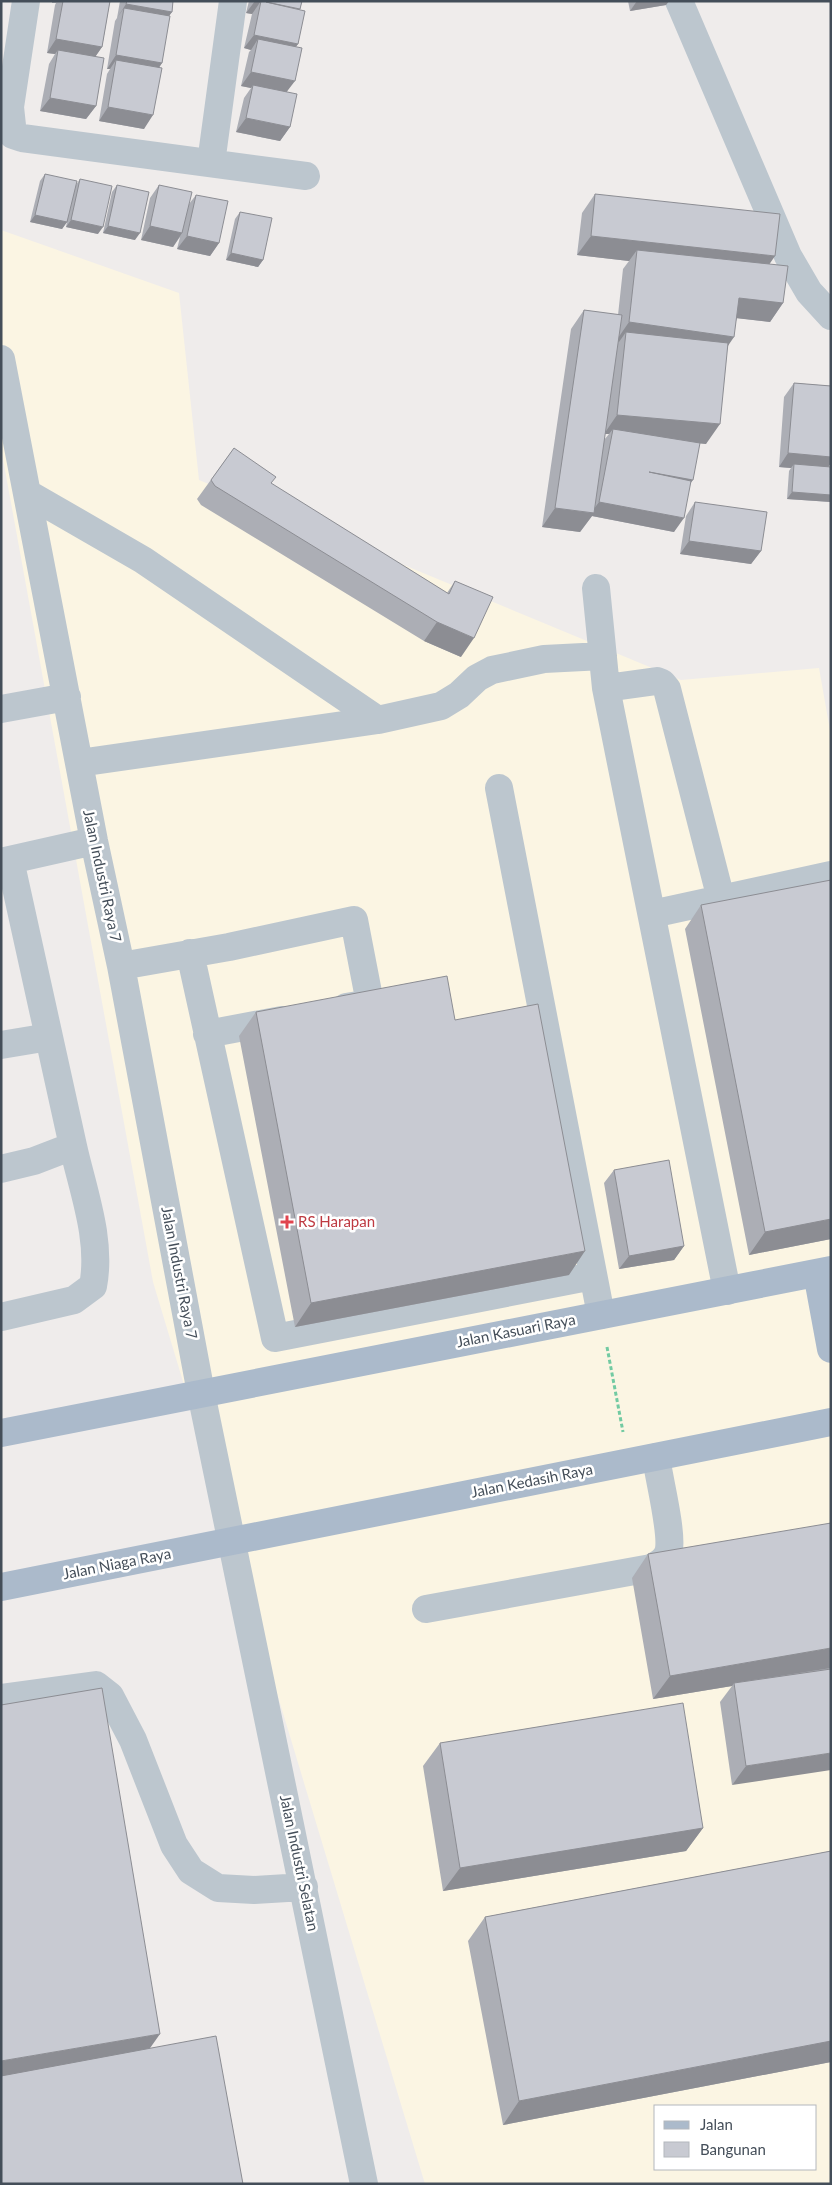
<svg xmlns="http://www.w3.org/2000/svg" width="832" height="2185" font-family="Lato,sans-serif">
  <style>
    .commercial { fill: #fbf5e3; fill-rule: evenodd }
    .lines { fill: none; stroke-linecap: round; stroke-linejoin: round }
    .path { stroke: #72caa2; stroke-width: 3; stroke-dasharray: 4 2.5; stroke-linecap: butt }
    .minor { stroke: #bcc6ce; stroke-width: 28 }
    .major { stroke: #abbacb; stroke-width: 28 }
    .wall { fill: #acaeb5; fill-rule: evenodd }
    .shaded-wall { fill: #8c8d93 }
    .building { fill: #c8cad2; stroke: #8c8d93 }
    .health-dot { fill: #e0444e; stroke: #fff; stroke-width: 2 }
    .labels { text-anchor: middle; stroke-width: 5; stroke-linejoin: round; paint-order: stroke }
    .street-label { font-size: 15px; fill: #444e59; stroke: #fff }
    .health-label { font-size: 15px; fill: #be3a42; stroke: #fff; text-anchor: start }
  </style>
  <rect width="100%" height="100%" fill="#efeceb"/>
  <path class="commercial" d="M1,230L179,293L199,480L681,680L819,668L831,736V2184H425L153,1282L1,448ZM656,2106H816V2169H656Z"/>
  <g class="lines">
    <path class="path" d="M607,1347L623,1432"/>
    <path class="minor" d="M26,1L10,107L13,135L22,138L306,176
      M679,1L788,256L809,292L831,316
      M211,163L233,1
      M1,359L94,841L121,966L201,1393L364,2184
      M27,493L143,560L378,720
      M596,588L606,688L727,1291
      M606,688L657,681L662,683L667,689L721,899
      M1,709L67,697
      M79,763L378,720L441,706L459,695L477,678L492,670L544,659L603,656
      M499,788L601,1315
      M1,862L94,841
      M652,914L831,875
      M190,953L275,1338L593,1276
      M121,966L229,947L354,920L370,1003L346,1007
      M207,1034L282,1020
      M1,1045L49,1037
      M1,1169L34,1161L73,1146L10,860
      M1,1317L74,1300L93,1286C102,1240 83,1191 73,1146
      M426,1609L651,1568C659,1564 668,1559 669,1549C672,1530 659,1479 656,1457
      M1,1698L96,1685L110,1696L133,1740L174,1845L191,1871L218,1888L254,1890L304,1887"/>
    <path class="major" d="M817,1273L831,1349
      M1,1433L831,1270
      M1,1587L831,1422"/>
  </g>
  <path class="wall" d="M52,1H110L102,47L95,57L96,106L86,119L40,111L49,64L55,54L47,53L55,5L56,3H52Z
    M120,1H173L172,12L169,15L162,63L159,67L144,129L99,121L107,74L110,69H107L115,21L117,18Z
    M249,1H302L300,10L298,44L296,46L287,92L290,127L280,141L236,132L244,98L251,88L241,86L249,52L251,50L244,48L252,14L246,13Z
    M628,1H669L666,5L630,11Z
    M45,174L76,185L80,179L98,234L66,227L67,222L62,229L30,222L40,181Z
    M117,185L135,240L103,233L112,192Z
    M159,185L189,204L196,195L219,243L210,256L177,249L180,237L173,247L141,240L150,198Z
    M595,194L769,264L783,303L770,322L737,318L728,346L706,444L698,443L690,483L674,532L592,516L580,532L542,527L571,329L584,310L618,315L623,269L629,261L577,255L582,213ZM605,434H609L604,440Z
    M240,212L263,260L258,267L226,260L235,219Z
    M794,383L831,386V463L828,467H831V502L787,499L789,471L791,468L779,467L784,397Z
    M234,448L271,484L447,593L455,581L461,657L424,641L201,505L197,499Z
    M695,502L761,551L751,564L680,554L686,516Z
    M701,905L831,1239L749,1255L685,929Z
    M256,1012L455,1020L569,1275L295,1327L239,1036Z
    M614,1170L684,1246L674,1260L619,1269L604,1183Z
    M648,1554L831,1668L732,1785L720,1702L732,1686L653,1699L632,1578Z
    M440,1743L703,1828L686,1851L443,1891L423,1766Z
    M831,1851V2062L503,2125L468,1941L485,1917Z"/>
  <path class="shaded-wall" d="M255,1H261L252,14L246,13Z
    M637,1H669L666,5L630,11Z
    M126,4L172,12L162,26L124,8L117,18Z
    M254,35L298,44L288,58L258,39L251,50L244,48Z
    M56,39L102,47L93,60L58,50L55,54L47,53Z
    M116,55L162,63L153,77L116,60L110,69H107Z
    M251,72L295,81L285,94L253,85L251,88L241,86Z
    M50,98L96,106L86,119L40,111Z
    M108,107L153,115L144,129L99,121Z
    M246,118L290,127L280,141L236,132Z
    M35,215L67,222L62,229L30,222Z
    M71,220L103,227L98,234L66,227Z
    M108,226L140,233L135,240L103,233Z
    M150,226L182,233L173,247L141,240Z
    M187,236L219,243L210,256L177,249Z
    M591,236L775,256L762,275L637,250L629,261L577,255Z
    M231,253L263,260L258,267L226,260Z
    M739,298L783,303L770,322L726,317Z
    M629,322L734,337L721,356L626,332L619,342L616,341Z
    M617,415L720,424L706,444L612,434L613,429L609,434H604Z
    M788,453L831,457V463L826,471L794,464L791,468L779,467Z
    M649,472L693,480L683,493Z
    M792,492L831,495V502L787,499Z
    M599,502L684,518L674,532L592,516L580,532L542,527L555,508L591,513Z
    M689,541L761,551L751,564L680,554Z
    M437,622L474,638L461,657L424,641Z
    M831,1219V1239L749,1255L765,1232Z
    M684,1246L674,1260L619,1269L629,1256Z
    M585,1251L569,1275L295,1327L311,1303Z
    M831,1648V1668L734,1683L732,1686L653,1699L670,1676Z
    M831,1753V1770L732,1785L746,1766Z
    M703,1828L686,1851L443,1891L460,1868Z
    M160,2034L143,2058L1,2082V2061Z
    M831,2041V2062L503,2125L519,2101Z"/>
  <path class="building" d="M63,1H110L102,47L56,39Z
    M127,1H173L172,12L126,4Z
    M261,1H302L300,9L266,2L305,11L298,44L254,35Z
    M124,8L170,16L162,63L116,55Z
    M258,39L302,48L295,81L251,72Z
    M58,50L104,58L96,106L50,98Z
    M116,60L162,68L153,115L108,107Z
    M253,85L297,94L290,127L246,118Z
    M45,174L77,181L67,222L35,215Z
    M80,179L112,186L103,227L71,220Z
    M117,185L149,192L140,233L108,226Z
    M159,185L192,192L182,233L150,226Z
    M595,194L780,214L775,256L591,236Z
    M196,195L228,201L219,243L187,236Z
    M240,212L272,218L263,260L231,253Z
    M637,250L788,266L783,303L739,298L734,337L629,322Z
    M584,310L622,315L594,513L555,508Z
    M626,332L728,343L720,424L617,415Z
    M794,383L831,386V457L788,453Z
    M613,429L700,443L693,480L649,472L691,481L684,518L599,502Z
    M234,448L276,477L271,483L449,594L455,581L493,597L474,638L437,622L215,486L211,480Z
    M794,464L831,467V495L792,492Z
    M695,502L767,512L761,551L689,541Z
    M831,880V1219L765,1232L701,905Z
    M447,976L455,1020L538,1004L585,1251L311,1303L256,1012Z
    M669,1160L684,1246L629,1256L614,1170Z
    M831,1523V1648L670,1676L648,1554Z
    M831,1669V1753L746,1766L734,1683Z
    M102,1688L160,2034L1,2061V1705Z
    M683,1703L703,1828L460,1868L440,1743Z
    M831,1851V2041L519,2101L485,1917Z
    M216,2036L243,2184H1V2076Z"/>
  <path class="health-dot" d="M284.5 1214.5h5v5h5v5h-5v5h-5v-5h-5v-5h5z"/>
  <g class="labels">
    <g class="street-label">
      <text transform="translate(102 876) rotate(78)" y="5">Jalan Industri Raya 7</text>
      <text transform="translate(179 1273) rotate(79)" y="5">Jalan Industri Raya 7</text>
      <text transform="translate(516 1331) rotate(-11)" y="5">Jalan Kasuari Raya</text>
      <text transform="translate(532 1481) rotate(-11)" y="5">Jalan Kedasih Raya</text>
      <text transform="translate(117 1564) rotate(-11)" y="5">Jalan Niaga Raya</text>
      <text transform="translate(299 1863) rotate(78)" y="5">Jalan Industri Selatan</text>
    </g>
    <g class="health-label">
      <text x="298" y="1227">RS Harapan</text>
    </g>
  </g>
  <rect width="832" height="2185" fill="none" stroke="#444e59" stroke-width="5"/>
  <rect x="654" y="2105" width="162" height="65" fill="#ffffff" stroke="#b4b8bd"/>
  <rect x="664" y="2121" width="25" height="8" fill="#abbacb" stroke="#b4b8bd"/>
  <text x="700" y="2130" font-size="15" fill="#444e59">Jalan</text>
  <rect x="664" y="2142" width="25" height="15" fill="#c8cad2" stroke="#b4b8bd"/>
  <text x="700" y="2155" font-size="15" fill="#444e59">Bangunan</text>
</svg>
